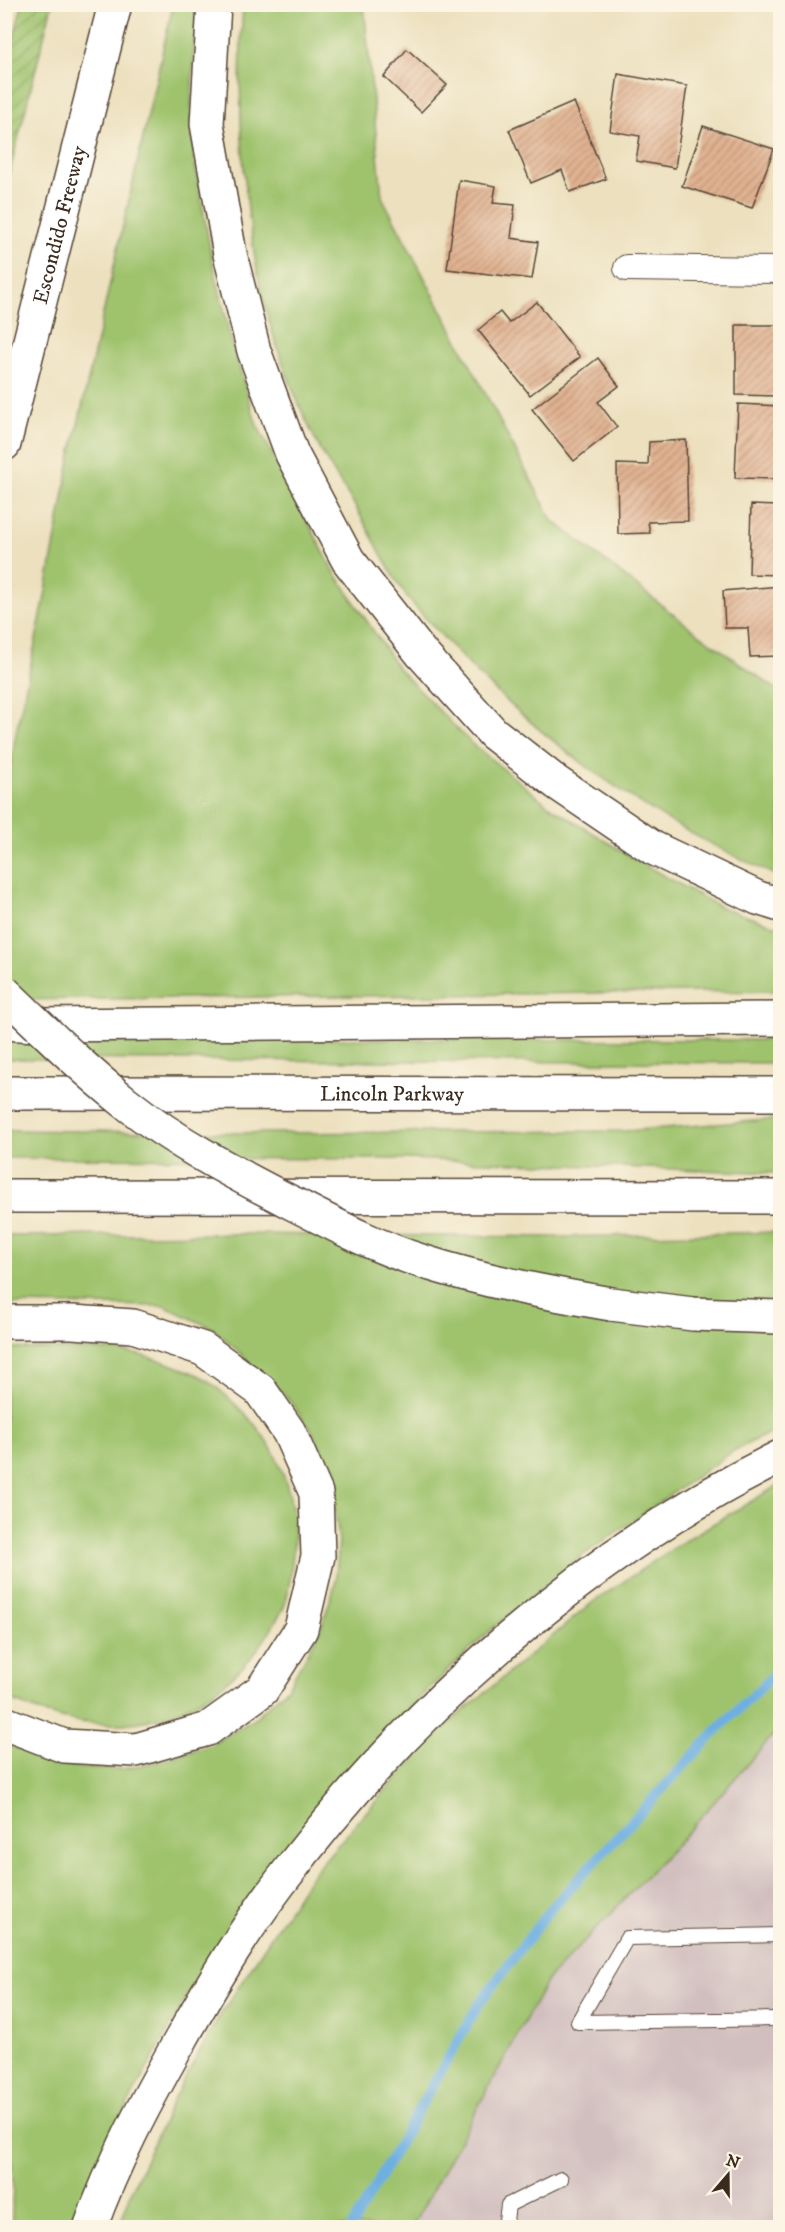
<svg xmlns="http://www.w3.org/2000/svg" width="785" height="2232" font-family="'IM FELL DW Pica',serif">
  <style>
    .industrial { fill: #d1bfbf }
    .grass { fill: #9fc36d; stroke: #6d7646; stroke-width: 1.5 }
    .garden { fill: url(#garden-furrows); stroke: #6d7646; stroke-width: 1.5 }
    .lines { fill: none; stroke-linecap: round; stroke-linejoin: round }
    .stream { stroke: #6dafe1; stroke-width: 10 }
    .building { fill: url(#building-hatch) }
    .lane-casing { stroke: #564536; stroke-width: 16 }
    .street-casing { stroke: #564536; stroke-width: 28 }
    .highway-casing { stroke: #564536; stroke-width: 36 }
    .lane { stroke: #fff; stroke-width: 14 }
    .street { stroke: #fff; stroke-width: 26 }
    .highway { stroke: #fff; stroke-width: 33 }
    .highway-bridge-casing { stroke: #564536; stroke-width: 36; stroke-linecap: butt }
    .highway-bridge { stroke: #fff; stroke-width: 33 }
    .labels { text-anchor: middle; stroke-width: 5; stroke-linejoin: round; paint-order: stroke }
    .street-label { font-size: 21px; fill: #3b2a1e; stroke: #fcf5e5 }
  </style>
  <defs>
    <pattern id="garden-furrows" width="10" height="10" patternUnits="userSpaceOnUse" patternTransform="scale(1.5)"><rect width="10" height="10" fill="#9fc36d"/><path d="M-1 1l2-2M0 10L10 0M9 11l2-2" fill="none" stroke="#839f59"/></pattern>
    <pattern id="building-hatch" width="6" height="6" patternUnits="userSpaceOnUse" patternTransform="scale(1.5)"><rect width="6" height="6" fill="#e1b392"/><path d="M-1 1l2-2M0 6l6-6M5 7l2-2" fill="none" stroke="#b89277"/></pattern>
  </defs>
  <rect width="100%" height="100%" fill="#fcf5e5"/>
  <filter id="ink" filterUnits="userSpaceOnUse"><feTurbulence type="fractalNoise" baseFrequency=".0167" numOctaves="2"/><feDisplacementMap in="SourceGraphic" scale="12" xChannelSelector="R" yChannelSelector="G"/><feConvolveMatrix kernelMatrix="1 2 1 2 8 2 1 2 1" color-interpolation-filters="sRGB"/></filter>
  <filter id="wash" filterUnits="userSpaceOnUse"><feTurbulence type="fractalNoise" baseFrequency=".008" numOctaves="4" result="noise"/><feDisplacementMap in="SourceGraphic" scale="24" xChannelSelector="R" yChannelSelector="G"/><feGaussianBlur stdDeviation="1.35" result="paint"/><feColorMatrix in="noise" values="0 0 0 0 0 0 0 0 0 0 0 0 0 0 0 0 0 1.4 0 .05"/><feComposite in="paint" operator="in"/></filter>
  <g filter="url(#wash)">
    <rect width="100%" height="100%" fill="#ece0be"/>
    <path class="industrial" d="M780,1727V2227L412,2228L548,1979L678,1843Z"/>
    <path class="grass" d="M173,5H196L191,106L194,159L211,254L231,340L256,423L333,570L398,668L471,743L548,805L641,863L720,907L779,927L778,876C653,822 536,740 444,638C430,622 412,606 401,588C384,562 371,533 355,506C343,486 329,466 318,445C295,401 274,343 262,295C258,281 257,266 254,252C241,171 237,87 243,5H364L382,197L552,520L696,632L780,692V991L5,1000V800L16,733L44,602L70,460Z
      M261,1039L780,1040V1063L5,1059L4,1042Z
      M780,1119V1219L779,1173L408,1159L5,1158L4,1130L265,1133L625,1131Z
      M780,1232V1428L735,1450L582,1556L494,1627L412,1705L353,1770L262,1881L192,1987L129,2102L75,2227H12L13,2176L4,2053V1743L16,1748L80,1768L123,1769L161,1761L211,1745L254,1719L288,1687L320,1631L335,1585L339,1541L334,1500L323,1454L313,1432L285,1395L214,1329L164,1306L5,1304V1236L240,1234L558,1237Z
      M5,1348C30,1349 56,1349 82,1350C93,1350 106,1349 118,1351C143,1354 172,1364 196,1374C213,1381 235,1404 248,1417C283,1455 298,1503 293,1554C291,1570 290,1589 285,1604C283,1611 278,1617 274,1624C241,1685 176,1727 104,1724C69,1723 36,1712 5,1697Z
      M780,1484V1727L678,1843L548,1979L412,2227H119L133,2187L175,2096L217,2020L310,1877L368,1810L438,1732L593,1602L686,1540Z"/>
    <path class="garden" d="M22,5H52L5,190V72Z"/>
    <g class="lines">
      <path class="stream" d="M351,2228L479,2004L548,1912L716,1731L780,1669"/>
    </g>
    <g id="blocks">
      <path class="building" d="M407,49L447,85L421,112L384,77Z
        M618,74L687,86L675,168L636,161L640,136L610,131Z
        M574,102L606,179L570,192L562,170L531,183L509,130Z
        M703,126L774,149L752,208L682,186Z
        M459,180L496,186L493,203L515,205L511,238L538,242L532,279L447,269Z
        M537,302L580,357L530,395L478,330L500,312L509,323Z
        M736,325H780V396L736,395Z
        M598,358L619,386L598,402L617,427L574,461L532,409Z
        M738,404L780,406V479L735,478Z
        M686,440L688,521L648,522L650,533L618,534L617,464L648,465L649,442Z
        M751,505L780,506V575L749,574Z
        M780,586V656L750,657L748,628H725L723,591Z"/>
    </g>
  </g>
  <g filter="url(#ink)">
    <use href="#blocks" fill-opacity="0" stroke="#564536" stroke-width="1.5"/>
    <g class="lines">
      <defs>
        <path id="lane" d="M780,1935L627,1938L578,2022L780,2019
          M505,2228L508,2205L561,2179"/>
        <path id="street" d="M627,268L780,270"/>
        <g id="highway">
          <path d="M214,4L207,124L230,254L254,351L292,454L348,560L422,654L493,733L557,783L653,848L758,898L780,905"/>
          <path id="s1" d="M4,444L115,4"/>
          <path d="M4,1023L36,1025L780,1019"/>
          <path id="s2" d="M4,1093L780,1094"/>
          <path d="M4,1196L780,1197"/>
          <path d="M611,1304L693,1314L780,1317"/>
          <path d="M4,1322H72L133,1326L203,1349L260,1390L289,1432L316,1493L318,1556L301,1629L262,1690L208,1729L136,1750L64,1746L4,1723"/>
          <path d="M90,2228C113,2163 146,2101 180,2041C210,1987 242,1933 279,1884C408,1711 587,1552 780,1457"/>
        </g>
      </defs>
      <use href="#lane" class="lane-casing"/>
      <use href="#street" class="street-casing"/>
      <use href="#highway" class="highway-casing"/>
      <use href="#lane" class="lane"/>
      <use href="#street" class="street"/>
      <use href="#highway" class="highway"/>
      <defs>
        <path id="highway-bridge" d="M4,992C44,1030 82,1068 125,1102C176,1143 234,1173 292,1203C333,1224 376,1247 421,1261C483,1281 547,1293 611,1304"/>
      </defs>
      <use href="#highway-bridge" class="highway-bridge-casing"/>
      <use href="#highway-bridge" class="highway-bridge"/>
    </g>
  </g>
  <g class="labels">
    <g class="street-label">
      <text dy="7" stroke="none"><textPath href="#s1" startOffset="226">Escondido Freeway</textPath></text>
      <text dy="7" stroke="none"><textPath href="#s2" startOffset="388">Lincoln Parkway</textPath></text>
    </g>
  </g>
  <rect width="785" height="2232" fill="none" stroke="#fcf5e5" stroke-width="24"/>
  <g transform="translate(728 2175) rotate(20)" stroke="#fcf5e5" stroke-width="4.5" paint-order="stroke">
  <path d="M0-4.5L10 22L0 15L-10 22Z" fill="#3b2a1e"/>
  <text y="-9" font-size="16" font-weight="bold" text-anchor="middle" fill="#3b2a1e">N</text>
  </g>
</svg>
